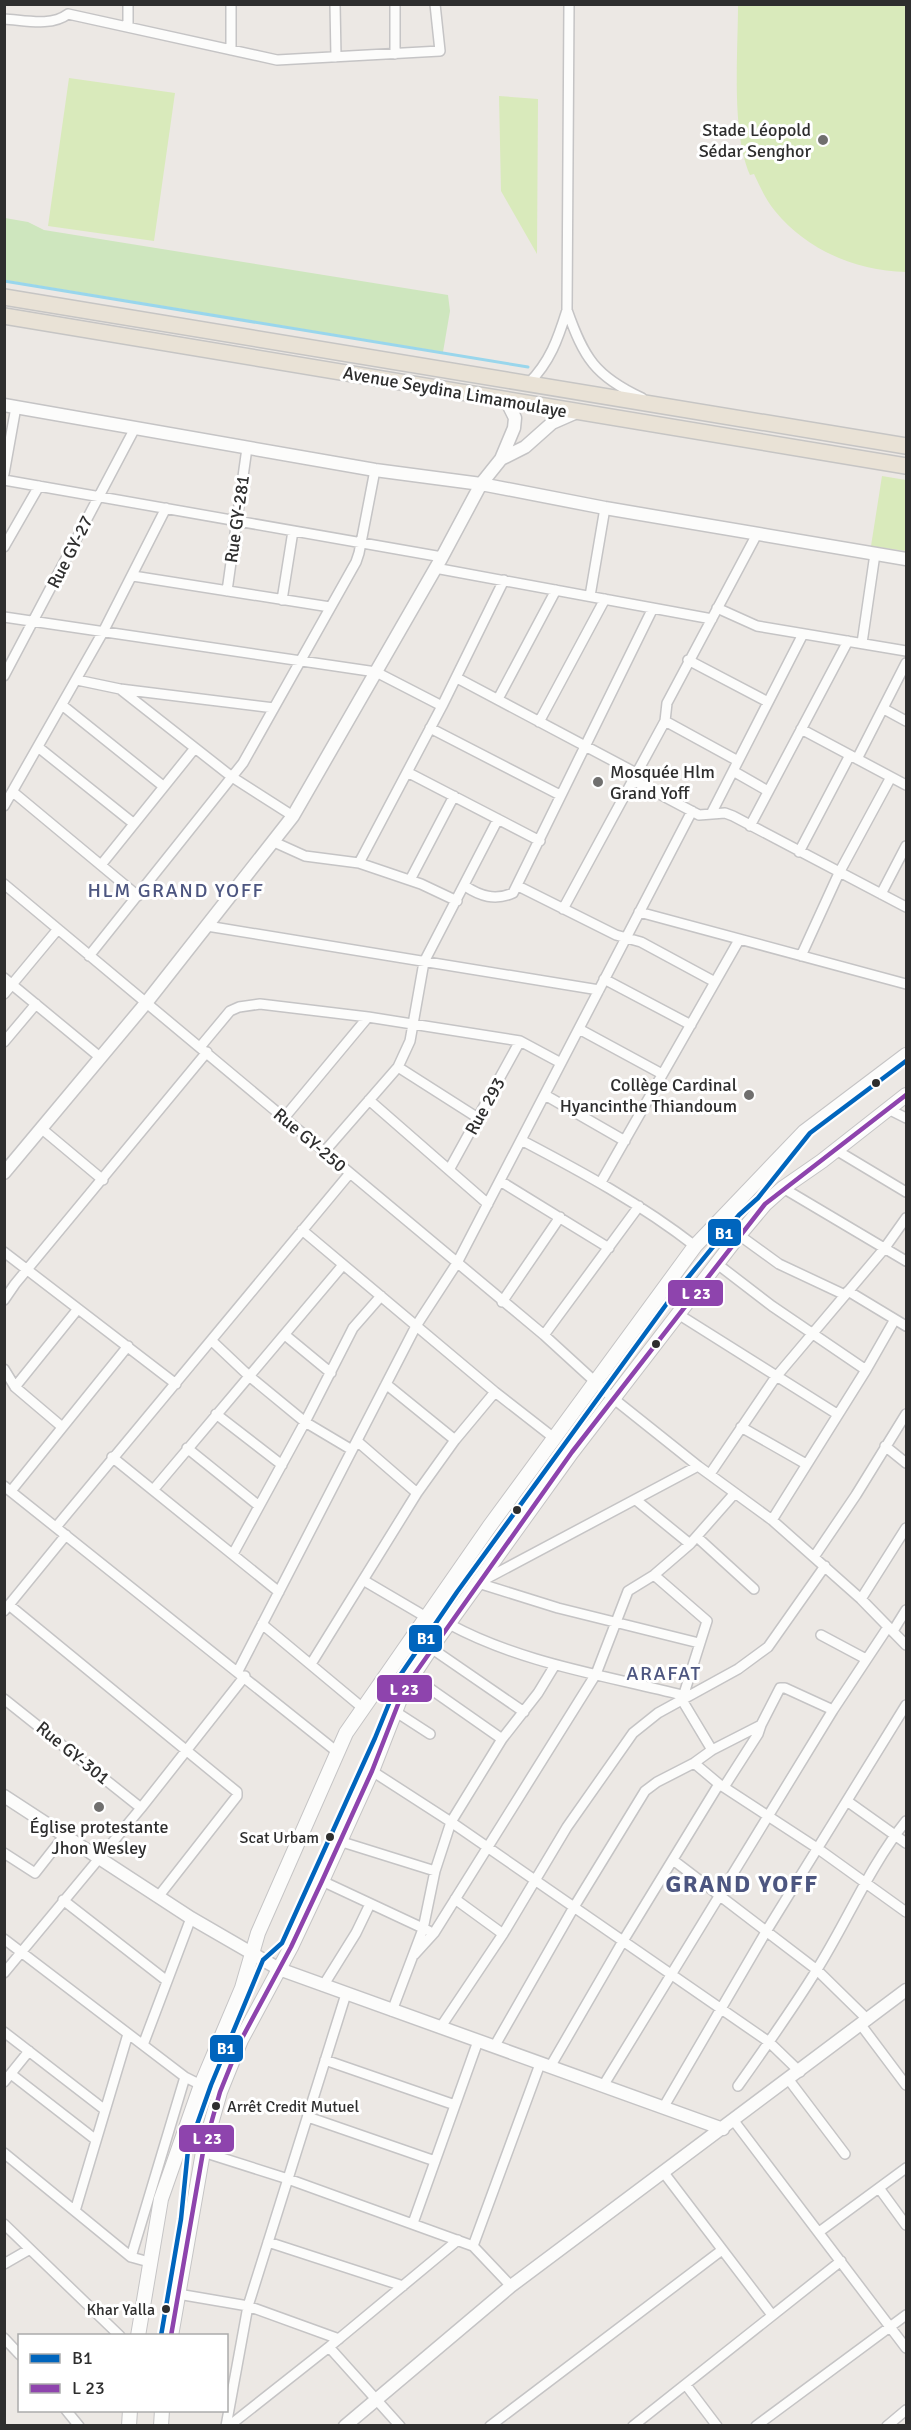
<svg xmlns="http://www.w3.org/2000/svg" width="911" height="2430" font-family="Signika,sans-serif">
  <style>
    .green { fill: #cee6be }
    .pitch { fill: #d9eabb }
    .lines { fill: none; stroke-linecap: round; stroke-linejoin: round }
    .stream { stroke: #99d6ec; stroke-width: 3 }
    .minor-casing { stroke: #c5c4c5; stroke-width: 12 }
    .tertiary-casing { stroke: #c5c4c5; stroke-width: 15 }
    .secondary-casing { stroke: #c5c4c5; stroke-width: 16 }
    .trunk-casing { stroke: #c6c5c4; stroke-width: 18 }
    .minor { stroke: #fcfcfb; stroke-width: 9 }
    .tertiary { stroke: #fcfcfb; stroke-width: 12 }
    .secondary { stroke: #fcfcfb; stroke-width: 14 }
    .trunk { stroke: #e9e2d6; stroke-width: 15 }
    .bus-1-casing { stroke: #fff; stroke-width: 9 }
    .bus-2-casing { stroke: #fff; stroke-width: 9 }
    .bus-1 { stroke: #0065bd; stroke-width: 4.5 }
    .bus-2 { stroke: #8e44ad; stroke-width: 4.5 }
    .poi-dot { fill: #706f6e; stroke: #fff; stroke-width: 2 }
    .bus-dot { fill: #2e2e2e; stroke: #fff; stroke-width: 2 }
    .labels { text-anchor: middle; stroke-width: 6; stroke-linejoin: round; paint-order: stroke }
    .bus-label { font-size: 16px; fill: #2e2e2e; stroke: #fff; text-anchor: end }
    .poi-label { font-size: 18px; fill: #2e2e2e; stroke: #fff; text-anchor: end }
    .street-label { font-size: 18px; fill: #2e2e2e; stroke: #fff }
    .neighbourhood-label { font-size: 20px; letter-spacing: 1.5px; fill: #4d5680; stroke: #fff }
    .district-label { font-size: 24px; font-weight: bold; letter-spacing: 1.5px; fill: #4d5680; stroke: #fff }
    .line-badge { stroke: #fff; stroke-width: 2 }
    .badge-label { font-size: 16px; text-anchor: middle; font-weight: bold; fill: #fff }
  </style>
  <rect width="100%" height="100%" fill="#ece8e4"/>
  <path class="green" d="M5,218L28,222L44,230L448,295L450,311L443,352L5,280Z"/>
  <path class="pitch" d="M738,5H906V272C856,271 807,250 775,211C766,200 760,187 754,174L750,175C731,131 738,55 738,5Z
    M69,78L175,93L154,241L48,226Z
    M499,96L538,99L537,254L501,191Z
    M882,476L906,480V551L871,546Z"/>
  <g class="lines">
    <path class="stream" d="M4,281L528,367"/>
    <defs>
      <path id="minor" d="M128,4V27
        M231,4V50
        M335,4L336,57
        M395,4V54
        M4,19C24,20 51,27 68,14L277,60L440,51L435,4
        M567,310C584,358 595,376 642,398
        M528,384C550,362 558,339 567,310L569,4
        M4,474L16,407
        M4,480L442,557
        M4,547L39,486
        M435,568L712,619
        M133,576L330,607
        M227,591L247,448
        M590,596L605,508
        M282,600L293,531
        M717,608L757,626L906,651
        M4,617L376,672L442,706
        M862,643L875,554
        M688,660L768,702
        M4,676L135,428
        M457,678L636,773
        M77,680L120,689L274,708
        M120,689L232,777L293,816
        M498,699L556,590
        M62,705L163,786
        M884,709L906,721
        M665,721L738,761
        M539,722L605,599
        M430,728L560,795
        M801,729L906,785
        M38,747L133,823
        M857,759L906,663
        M733,771L768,791
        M407,772L540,841
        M633,780L699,815L725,813L733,816L906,907
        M13,792L138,896
        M4,806L103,632L166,508
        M711,814L803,634
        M750,826L848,641
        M274,842L305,856L359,863L421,884L457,901
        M799,852L850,755
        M359,863L442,706L504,580
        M101,865L195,748
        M410,880L454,796
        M4,884L544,1335L614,1399L698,1466L772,1520L861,1599L906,1645
        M465,886C480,896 495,901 513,893L653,608
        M518,886L616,935L641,942L715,982
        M881,894L906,846
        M563,909L665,721L667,703L757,534
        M639,912L906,984
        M207,926L599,990
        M89,956L243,763L356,562L359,553L375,470
        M801,956L839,873L891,777
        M4,978L101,1058
        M604,979L691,1025
        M4,994L58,929
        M579,1029L662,1074
        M4,1042L36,1004
        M200,1047L230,1011L239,1007L260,1004L368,1017L520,1041L561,1063
        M398,1067L478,1118
        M545,1095L625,1141
        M369,1100L488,1204
        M888,1109L906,1118
        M284,1118L368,1017
        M42,1129L103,1180
        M521,1140C582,1172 641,1204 695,1246
        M836,1150L906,1192
        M324,1152L398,1067L410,1041L424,962L498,819
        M449,1170L520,1041
        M500,1181L609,1248
        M601,1182L739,940
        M783,1188L906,1261
        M302,1230L495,1392L554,1438
        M739,1235L779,1264L845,1295
        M4,1252L176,1384
        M716,1263L772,1306L866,1370
        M848,1291L906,1326
        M4,1300L15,1284L207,1052
        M502,1302L560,1217
        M678,1314L837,1414
        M285,1335L331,1373
        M544,1335L639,1206
        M212,1341L249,1376L305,1422L352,1450
        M4,1369L15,1387L61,1426
        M386,1384L455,1440
        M15,1387L77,1310
        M216,1414L282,1465
        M741,1427L806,1464
        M357,1441L417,1493
        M885,1446L906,1463
        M187,1448L259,1506
        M112,1457L279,1592
        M710,1474L775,1378L884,1249L906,1218
        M4,1486L336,1751
        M154,1489L343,1265
        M11,1491L128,1346
        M636,1500L690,1544
        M772,1520L866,1370L894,1321
        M56,1527L350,1173
        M697,1537L754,1589
        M233,1554L305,1422L353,1328L381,1296
        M814,1557L856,1495L906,1414
        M654,1575L707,1621L682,1700L712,1750
        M363,1580L426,1617
        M480,1582L698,1466
        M478,1583L558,1608L699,1643
        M861,1599L906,1528
        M9,1605L237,1792V1796L158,1897
        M4,1611L66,1535
        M262,1624L364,1709
        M449,1624C521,1663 603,1675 682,1695
        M893,1631L906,1610
        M821,1635L866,1659
        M431,1648L524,1712
        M311,1664L417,1493L455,1440L495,1392
        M238,1671L416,1326L457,1263L692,811
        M412,1676L502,1739
        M4,1699L141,1808
        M396,1712L430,1734
        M694,1763L719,1784L817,1848L906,1912
        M372,1771L451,1822L769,2042L800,2072
        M724,1787L758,1734L761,1725
        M847,1801L906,1843
        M339,1841L435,1871
        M4,1853L35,1873L64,1836
        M673,1860L817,1970L868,2020
        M322,1881L429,1931
        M455,1899L503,1934
        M63,1900L167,1981
        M4,1939L185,2077L201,2085
        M414,1955L434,1933L596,1674L628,1591L654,1575L690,1544L734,1494
        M4,1973L141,1808L245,1676
        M323,1986L356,1933L370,1904
        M392,2011L423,1929L435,1871L451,1822L502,1739L538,1693L555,1665
        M861,2025L906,2085
        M440,2028L503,1934L567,1827L633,1733L658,1713L738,1669L768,1647L825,1566
        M4,2032L105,2110
        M143,2045L191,1918
        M494,2047L574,1907L645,1791L657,1782L694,1763L712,1750L761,1725L780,1688H785L833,1710
        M325,2060L455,2105
        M550,2067L623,1941L719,1784
        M11,2074L96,2140
        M789,2080L845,2154
        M4,2082L29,2051
        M603,2086L833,1710L888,1627
        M738,2086C765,2048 792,2010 816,1971C847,1922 869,1867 906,1821
        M663,2108L767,1930L906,1705
        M308,2117L435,2161
        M734,2121L906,2348
        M203,2152L288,2179L473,2246L511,2286
        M4,2153L131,2257L149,2262
        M664,2173L772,2315
        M879,2188L906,2225
        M75,2211L128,2034
        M413,2223L478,2041
        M4,2224L120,2336
        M819,2232L906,2168
        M268,2242L403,2286
        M473,2246L540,2064
        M131,2257L185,2077
        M4,2264L30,2249
        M178,2294L248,2306L339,2339
        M4,2338L20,2355
        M329,2347L400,2426
        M686,2385L717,2426
        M66,2410L79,2426
        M226,2426L248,2306L346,1994
        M229,2426L329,2347L458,2240
        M490,2426L722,2250
        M633,2426L841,2261
        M756,2426L906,2315
        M887,2426L906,2410"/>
      <path id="tertiary" d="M4,405L375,470L481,484L605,508L906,559
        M501,459L525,447L552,423L577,412
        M4,1173L146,1003L293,816L442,557L481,484L501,459L514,428L515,418L506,400
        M4,1796L191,1918L279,1969L723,2129
        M345,2426L511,2286L906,1990"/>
      <path id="secondary" d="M138,2336L161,2199L201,2085L242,1988L258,1933L346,1733L489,1527L695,1246L804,1132L906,1055
        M171,2336L203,2152L220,2092L241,2040L291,1947L322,1881L372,1771L404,1689L431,1648L572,1452L739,1235L765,1204L783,1188L822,1161L906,1095
        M129,2426L130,2410
        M161,2426L162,2410"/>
      <path id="trunk" d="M4,297L906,446
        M4,316L906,466"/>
    </defs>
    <use href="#minor" class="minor-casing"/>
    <use href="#tertiary" class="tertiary-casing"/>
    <use href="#secondary" class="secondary-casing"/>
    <use href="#trunk" class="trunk-casing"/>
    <use href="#minor" class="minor"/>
    <use href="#tertiary" class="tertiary"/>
    <use href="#secondary" class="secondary"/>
    <use href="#trunk" class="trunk"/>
    <defs>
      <path id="bus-1" d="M161,2336L181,2219L188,2150L211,2085L263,1960L282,1943L375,1738L401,1674L457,1592L668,1302L739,1215L758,1198L810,1133L906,1061"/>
      <path id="bus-2" d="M171,2336L203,2152L220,2092L241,2040L291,1947L322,1881L372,1771L404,1689L572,1452L765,1204L906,1095"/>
    </defs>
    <use href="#bus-1" class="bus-1-casing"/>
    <use href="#bus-2" class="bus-2-casing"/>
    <use href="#bus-1" class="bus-1"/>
    <use href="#bus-2" class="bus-2"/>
  </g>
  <g class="poi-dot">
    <circle cx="823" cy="140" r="6"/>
    <circle cx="598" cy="782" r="6"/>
    <circle cx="749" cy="1095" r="6"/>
    <circle cx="99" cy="1807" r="6"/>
  </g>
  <g class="bus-dot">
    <circle cx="876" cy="1083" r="5"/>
    <circle cx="656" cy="1344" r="5"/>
    <circle cx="517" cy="1510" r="5"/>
    <circle cx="330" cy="1837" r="5"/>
    <circle cx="216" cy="2106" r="5"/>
    <circle cx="166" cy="2309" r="5"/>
  </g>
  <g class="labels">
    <g class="bus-label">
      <text x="319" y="1843">Scat Urbam</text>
      <text x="227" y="2112" text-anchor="start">Arrêt Credit Mutuel</text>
      <text x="155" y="2315">Khar Yalla</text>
    </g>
    <g class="poi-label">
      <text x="811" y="136">Stade Léopold<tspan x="811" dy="21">Sédar Senghor</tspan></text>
      <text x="610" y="778" text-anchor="start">Mosquée Hlm<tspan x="610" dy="21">Grand Yoff</tspan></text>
      <text x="737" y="1091">Collège Cardinal<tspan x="737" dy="21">Hyancinthe Thiandoum</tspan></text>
      <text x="99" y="1833" text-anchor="middle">Église protestante<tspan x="99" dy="21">Jhon Wesley</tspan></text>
    </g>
    <g class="street-label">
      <text transform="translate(455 392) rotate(10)" y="6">Avenue Seydina Limamoulaye</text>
      <text transform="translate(237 519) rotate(-82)" y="6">Rue GY-281</text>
      <text transform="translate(70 552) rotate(-63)" y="6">Rue GY-27</text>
      <text transform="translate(485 1106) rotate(-61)" y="6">Rue 293</text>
      <text transform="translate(310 1140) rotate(40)" y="6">Rue GY-250</text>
      <text transform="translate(73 1753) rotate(39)" y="6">Rue GY-301</text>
    </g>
    <g class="neighbourhood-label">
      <text x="176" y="897">HLM GRAND YOFF</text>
      <text x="664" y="1680">ARAFAT</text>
    </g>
    <g class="district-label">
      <text x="742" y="1892">GRAND YOFF</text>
    </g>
  </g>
  <g class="line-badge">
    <rect x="707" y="1218" width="35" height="29" rx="6" fill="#0065bd"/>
    <rect x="667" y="1279" width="57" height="28" rx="6" fill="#8e44ad"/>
    <rect x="408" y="1624" width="35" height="29" rx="6" fill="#0065bd"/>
    <rect x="376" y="1674" width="57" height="29" rx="6" fill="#8e44ad"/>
    <rect x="209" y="2034" width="35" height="29" rx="6" fill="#0065bd"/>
    <rect x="178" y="2124" width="57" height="29" rx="6" fill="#8e44ad"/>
  </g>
  <g class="badge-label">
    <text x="724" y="1239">B1</text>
    <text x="696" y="1299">L 23</text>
    <text x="426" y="1644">B1</text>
    <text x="404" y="1695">L 23</text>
    <text x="226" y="2054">B1</text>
    <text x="207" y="2144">L 23</text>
  </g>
  <rect width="911" height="2430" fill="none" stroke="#2e2e2e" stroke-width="12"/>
  <rect x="18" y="2334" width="210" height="78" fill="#ffffff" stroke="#ababab" stroke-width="1.5"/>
  <rect x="30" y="2354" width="30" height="9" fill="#0065bd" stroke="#ababab" stroke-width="1.5"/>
  <text x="72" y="2364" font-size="18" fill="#2e2e2e">B1</text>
  <rect x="30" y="2384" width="30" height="9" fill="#8e44ad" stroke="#ababab" stroke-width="1.5"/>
  <text x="72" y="2394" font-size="18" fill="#2e2e2e">L 23</text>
</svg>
